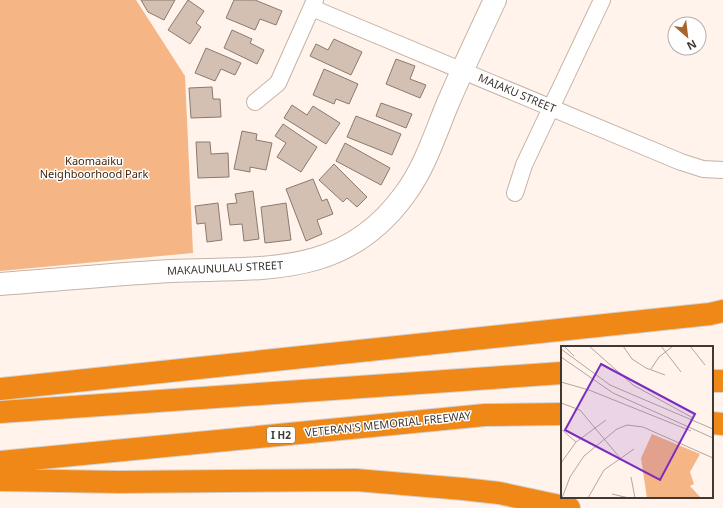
<svg xmlns="http://www.w3.org/2000/svg" width="723" height="508" font-family="'Noto Sans',sans-serif">
  <style>
    .green { fill: #f5b584 }
    .building { fill: #d3c0b3; stroke: #8a7a6d }
    .lines { fill: none; stroke-linecap: round; stroke-linejoin: round }
    .street-casing { stroke: #c5b3a6; stroke-width: 18 }
    .secondary-casing { stroke: #c5b3a6; stroke-width: 24 }
    .highway-casing { stroke: #d5d3d2; stroke-width: 24 }
    .street { stroke: #fff; stroke-width: 16 }
    .secondary { stroke: #fff; stroke-width: 22 }
    .highway { stroke: #f08818; stroke-width: 22 }
    .labels { text-anchor: middle; stroke-width: 3; stroke-linejoin: round; paint-order: stroke }
    .shield { fill: #fff; stroke: #797470; stroke-width: 1 }
    .shield-label { font-size: 10px; font-weight: bold; fill: #3f3833 }
    .street-label { font-size: 11px; fill: #3f3833; stroke: #fff }
    .park-label { font-size: 11px; fill: #42250c; stroke: #fff }
    .inset-road { fill: none; stroke: #b2a8a1; stroke-width: 1 }
    .view { fill: #7b2cbf; fill-opacity: 0.15; stroke: #7b2cbf; stroke-width: 2 }
    .inset-edge { fill: none; stroke: #3f3833; stroke-width: 2 }
  </style>
  <rect width="100%" height="100%" fill="#fff3eb"/>
  <path class="green" d="M0,0H136L185,76L193,253L0,271Z"/>
  <path class="building" d="M141,0H175L164,20L148,12Z
    M188,0L204,11L196,23L201,27L190,44L168,30Z
    M234,0H255L282,11L276,25L260,19L255,30L226,18Z
    M232,30L252,39L250,43L264,50L257,64L224,48Z
    M334,39L362,52L351,75L310,56L316,44L328,50Z
    M206,48L241,63L235,75L221,69L215,81L195,73Z
    M396,59L415,66L410,79L426,85L420,98L386,84Z
    M324,69L358,84L349,104L336,99L334,104L313,95Z
    M212,87L213,99H220L221,117L191,118L189,88Z
    M381,103L412,114L406,128L376,116Z
    M292,105L307,115L313,106L340,123L326,144L284,118Z
    M356,116L401,134L392,155L347,137Z
    M283,124L317,147L301,172L277,157L286,143L275,136Z
    M242,131L257,134L256,140L272,143L266,170L250,167V172L234,169Z
    M196,142H210L211,154L228,153L229,177L198,178Z
    M345,143L390,168L381,185L336,161Z
    M334,164L367,197L357,207L347,198L343,202L319,180Z
    M313,179L322,201L327,199L333,214L317,220L322,234L306,241L286,189Z
    M253,191L259,239L244,241L242,224L230,225L227,204L237,203L235,194Z
    M218,203L222,240L207,242L205,223L197,224L195,206Z
    M286,203L291,240L265,243L261,207Z"/>
  <g class="lines">
    <defs>
      <path id="street" d="M312,8L681,162L703,169L723,170
        M255,102L278,83L315,0
        M515,193L524,165L602,0"/>
      <path id="secondary" d="M0,284C57,280 114,274 171,271C263,267 344,279 405,194C425,167 435,134 448,103C463,68 479,34 495,0"/>
      <path id="highway" d="M712,381H723
        M0,389L710,314L723,311
        M0,412L562,373
        M712,423L723,424
        M0,462L485,415L562,414
        M0,480L119,482L356,480L463,489L499,493L569,508"/>
    </defs>
    <use href="#street" class="street-casing"/>
    <use href="#secondary" class="secondary-casing"/>
    <use href="#highway" class="highway-casing"/>
    <use href="#street" class="street"/>
    <use href="#secondary" class="secondary"/>
    <use href="#highway" class="highway"/>
  </g>
  <g class="labels">
    <rect class="shield" x="267" y="427" width="28" height="16" rx="3"/>
    <g class="shield-label">
      <text x="281" y="439">I H2</text>
    </g>
    <g class="street-label">
      <text transform="translate(517 93) rotate(23)" y="4">MAIAKU STREET</text>
      <text transform="translate(225 268) rotate(-3)" y="4">MAKAUNULAU STREET</text>
      <text transform="translate(388 424) rotate(-6)" y="4">VETERAN'S MEMORIAL FREEWAY</text>
    </g>
    <g class="park-label">
      <text x="94" y="165">Kaomaaiku<tspan x="94" dy="13">Neighboorhood Park</tspan></text>
    </g>
  </g>
  <g transform="translate(561 346)">
    <rect width="152" height="152" fill="#fff3eb"/>
    <path d="M91,88L139,108L129,126L133,138L129,140L140,152H86L80,112Z" fill="#f5b584"/>
    <path class="inset-road" d="M3,0L13,10M28,0L72,39L132,72M62,0L71,13L85,22L104,29M100,0L120,26M129,0L144,19M0,3L49,39L152,83M0,11L52,47L152,92M90,23L98,11L112,0M0,36L28,44L130,85M0,57L19,64L59,112M0,83L15,96M0,117L15,96L45,74M70,131L74,152M51,148L68,152M1,152L9,131L23,110L56,83L66,79L82,81L152,112M27,152L43,124L73,103"/>
    <path class="view" d="M40,18L134,68L99,134L4,84Z"/>
    <rect width="152" height="152" class="inset-edge"/>
  </g>
  <g transform="translate(687 36) rotate(152)"><circle r="19" fill="#ffffff" stroke="#b2afad"/>
  <path d="M0-3L7 15L0 10L-7 15Z" fill="#a5652e"/>
  <text y="-6" font-size="11" font-weight="bold" text-anchor="middle" fill="#3f3833">N</text>
  </g>
</svg>
